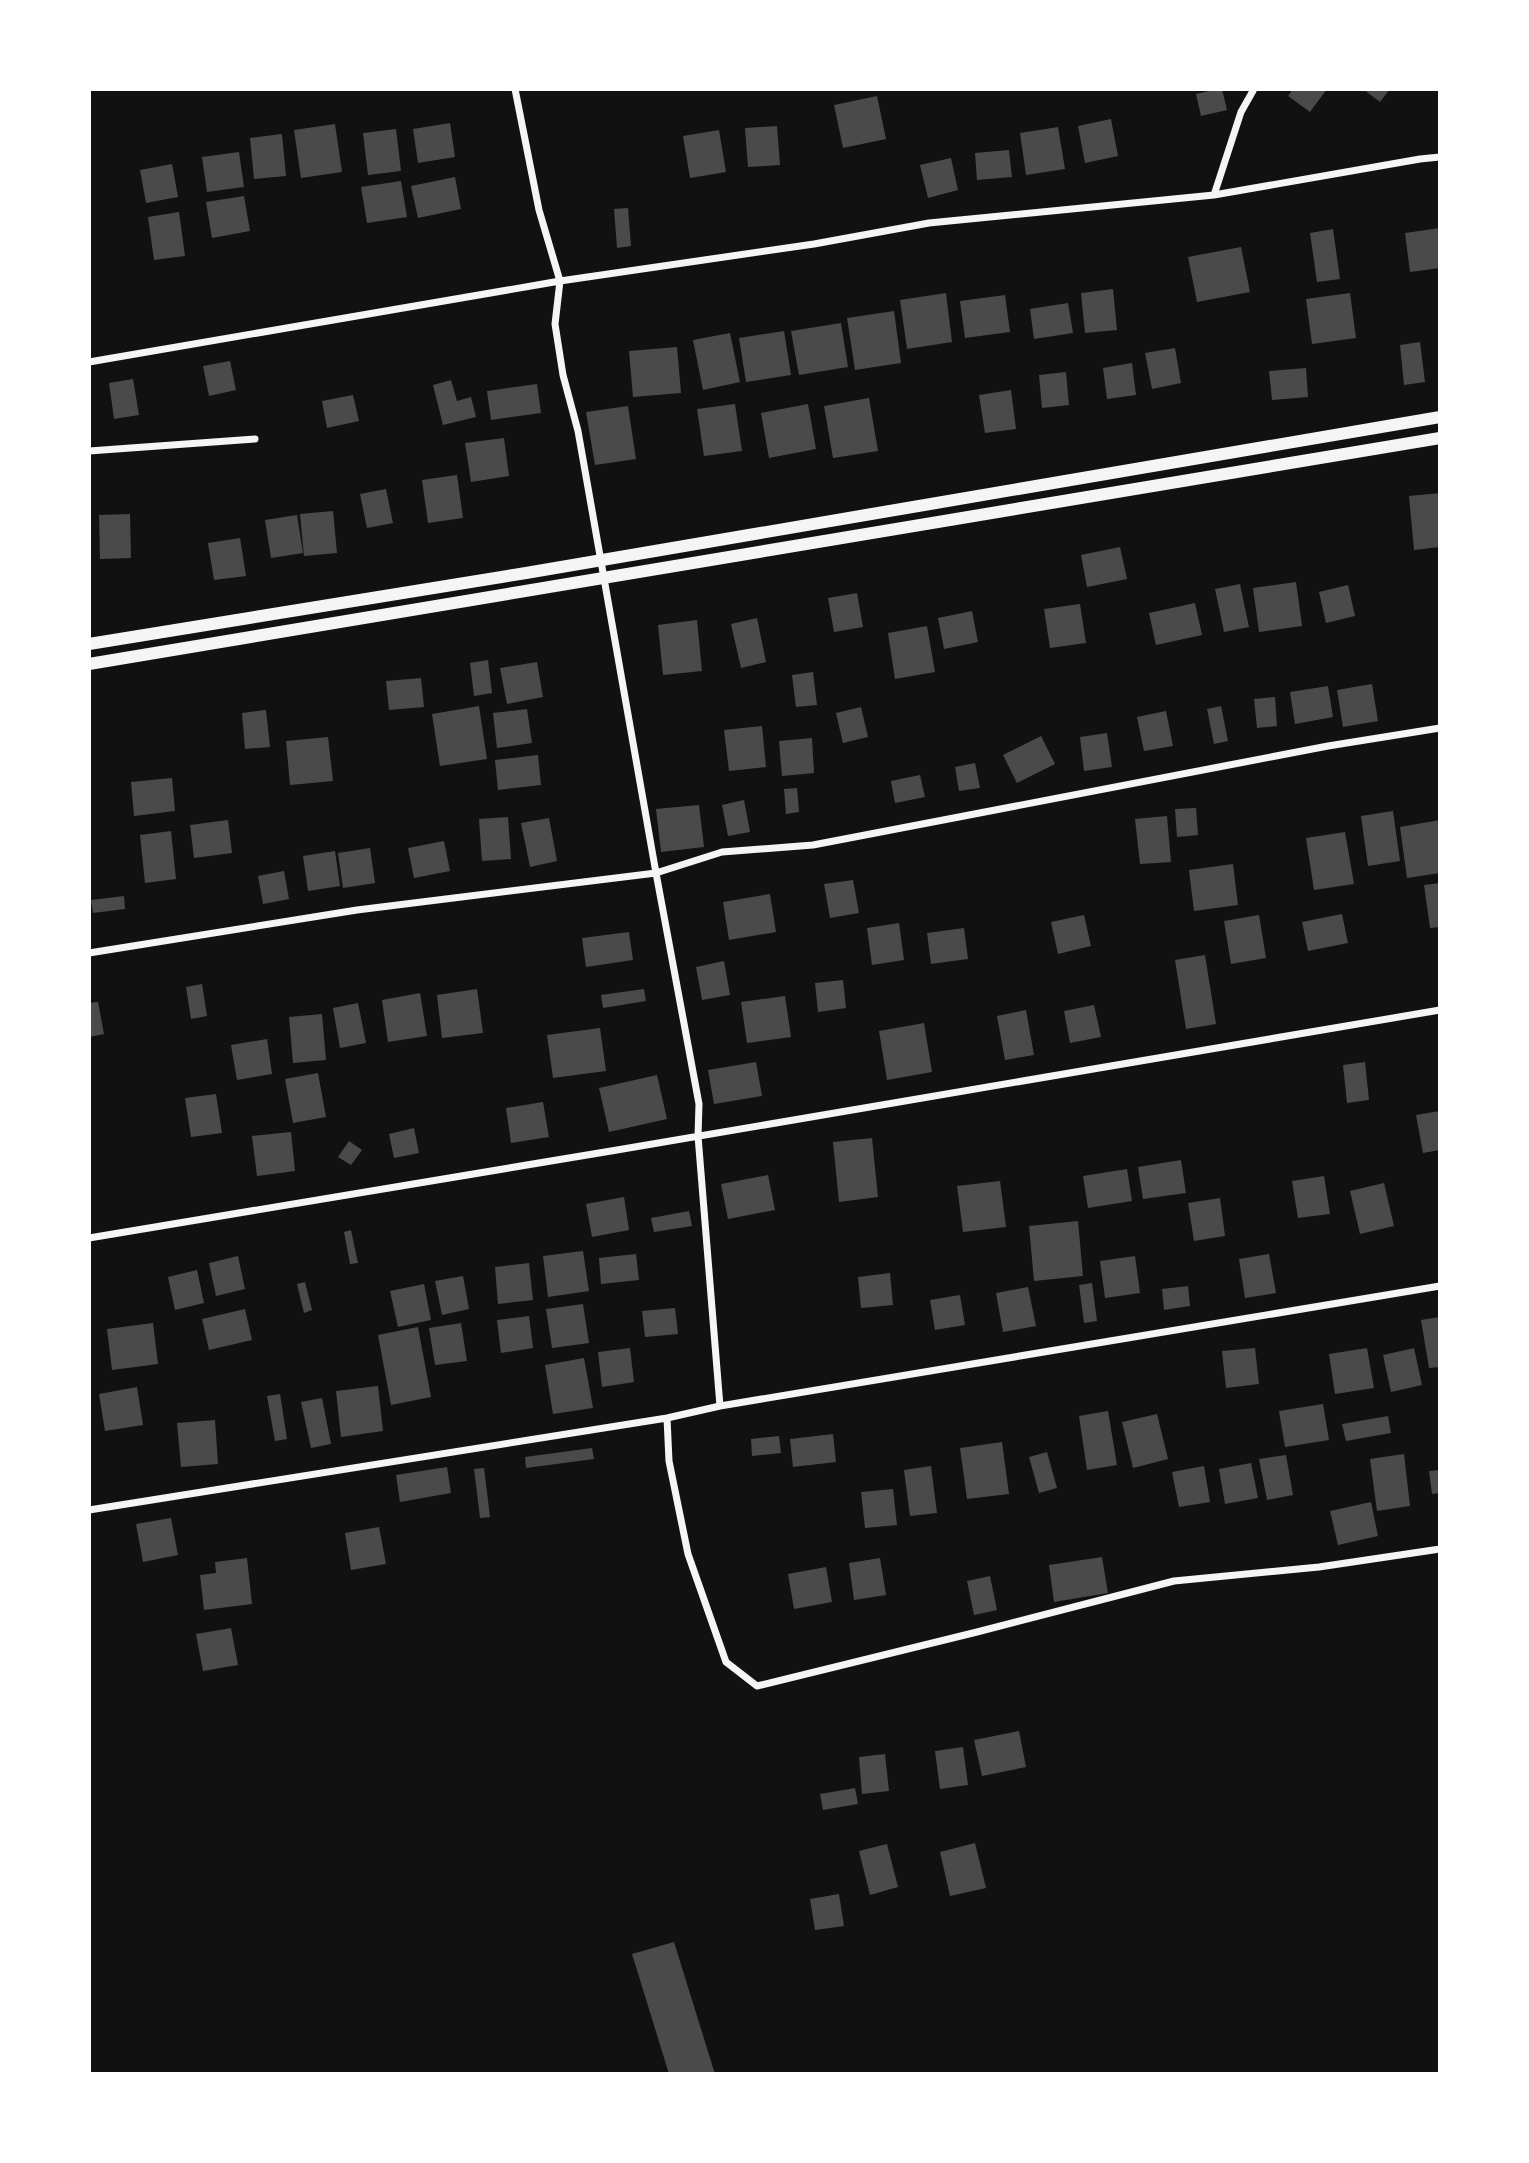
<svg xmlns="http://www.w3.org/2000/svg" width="1529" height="2163" font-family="Mulish,sans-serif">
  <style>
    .building { fill: #4a4a4a }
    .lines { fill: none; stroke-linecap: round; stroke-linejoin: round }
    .minor { stroke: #f5f5f5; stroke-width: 7 }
    .tertiary { stroke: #f5f5f5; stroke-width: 12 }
  </style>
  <rect width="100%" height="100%" fill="#111"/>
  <path class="building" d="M1218,89H1222L1227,110L1201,116L1196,94Z
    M1293,89H1327L1310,112L1288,96Z
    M1363,89H1390L1380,102Z
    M877,96L886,139L843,148L834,105Z
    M1111,119L1118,156L1085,163L1078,126Z
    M450,123L455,157L418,163L413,129Z
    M335,124L342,172L301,178L294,130Z
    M777,126L780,165L748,167L745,128Z
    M1058,127L1065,169L1026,175L1020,133Z
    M396,129L401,171L368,175L363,133Z
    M719,130L726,172L690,178L683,136Z
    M282,134L286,176L254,179L250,138Z
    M1009,150L1012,177L977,180L975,153Z
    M239,152L244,187L207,192L202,157Z
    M951,158L958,190L928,198L920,165Z
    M172,164L178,197L146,203L140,170Z
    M455,177L461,209L418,218L411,186Z
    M401,181L407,217L367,223L361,187Z
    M244,196L250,231L212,238L206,202Z
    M628,208L631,246L617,248L614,209Z
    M179,212L185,256L154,260L148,217Z
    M1440,228V268L1410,272L1405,233Z
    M1333,229L1340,279L1317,282L1310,233Z
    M1241,247L1250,292L1197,302L1188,257Z
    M1113,289L1117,330L1085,333L1081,293Z
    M946,293L952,342L907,349L900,300Z
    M1350,293L1356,338L1312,344L1306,299Z
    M1005,295L1010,332L965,338L960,301Z
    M1068,303L1073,333L1034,339L1030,309Z
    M894,311L901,363L855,370L847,318Z
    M841,323L848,367L799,375L791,331Z
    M784,331L791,375L746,382L739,338Z
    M730,333L740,382L703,390L693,340Z
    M1420,342L1425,382L1404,385L1400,345Z
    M677,347L681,393L633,397L629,351Z
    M1175,348L1181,383L1152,389L1145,353Z
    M230,361L236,390L209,396L203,366Z
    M1132,363L1136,395L1107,399L1103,368Z
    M1306,368L1308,397L1272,400L1269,371Z
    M1066,372L1069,405L1042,408L1039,375Z
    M133,379L139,415L114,419L109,383Z
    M451,380L457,401L471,397L476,417L443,425L433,385Z
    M537,384L541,413L491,420L487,391Z
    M1011,390L1016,429L985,433L979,395Z
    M353,395L359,421L327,428L322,401Z
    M869,398L878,451L833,458L824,406Z
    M735,404L742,451L704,456L697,409Z
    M808,404L816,449L769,458L761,413Z
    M628,406L636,459L595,465L586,412Z
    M504,438L509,476L471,482L465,443Z
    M457,475L463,518L428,523L422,480Z
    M386,489L393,523L367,528L360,494Z
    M1440,493V547L1414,550L1409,496Z
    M333,511L337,553L304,556L300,514Z
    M130,514L131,558L100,559L99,515Z
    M297,515L303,553L271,558L265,520Z
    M240,538L246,576L214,580L208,543Z
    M1120,547L1127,579L1087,587L1081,555Z
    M1296,582L1302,626L1259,632L1253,588Z
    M1240,584L1249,627L1224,632L1215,589Z
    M1348,585L1355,616L1326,623L1319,592Z
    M857,593L863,627L834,632L828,598Z
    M1195,603L1202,635L1156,645L1149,613Z
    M1080,604L1086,643L1050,648L1044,609Z
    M972,611L978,642L944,649L938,618Z
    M757,618L766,662L741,668L731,624Z
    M697,620L702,671L663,675L658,625Z
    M927,626L935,672L895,679L888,633Z
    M488,660L492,693L474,696L470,663Z
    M537,662L543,697L507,704L500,668Z
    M813,672L817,705L796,707L792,675Z
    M421,678L424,707L389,710L386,681Z
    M1372,684L1378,721L1343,727L1337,690Z
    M1328,686L1333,717L1295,724L1290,692Z
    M1275,697L1277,726L1257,728L1254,699Z
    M479,706L487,759L440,766L432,714Z
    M1221,706L1228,741L1214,744L1207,709Z
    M861,707L868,737L843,743L836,713Z
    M527,709L532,743L497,748L493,713Z
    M266,710L270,747L245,749L242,713Z
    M1166,711L1173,746L1144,751L1137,717Z
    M762,726L766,767L729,771L724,730Z
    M1107,733L1112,767L1084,771L1080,737Z
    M1041,736L1055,764L1017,783L1003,755Z
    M328,737L333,781L290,785L286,741Z
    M812,738L814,773L782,776L779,741Z
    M538,755L541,785L498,790L495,760Z
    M975,763L980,788L959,791L955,767Z
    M920,775L925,797L895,803L891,781Z
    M172,778L175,811L134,816L131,782Z
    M797,788L799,812L786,814L784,789Z
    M744,800L750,832L728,836L722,805Z
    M699,805L704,847L661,852L656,809Z
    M1196,808L1198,835L1177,837L1175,809Z
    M1393,811L1400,861L1368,866L1361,816Z
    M1167,816L1171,862L1140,864L1135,819Z
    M508,817L511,859L482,861L479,819Z
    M549,818L557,861L530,867L521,823Z
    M228,820L232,853L194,858L190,825Z
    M1440,820V873L1407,878L1400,827Z
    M171,831L176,879L145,883L140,835Z
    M1345,832L1354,884L1314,890L1306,838Z
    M444,841L450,871L414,878L408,848Z
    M370,848L375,883L343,888L338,853Z
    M335,851L340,886L308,891L303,856Z
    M1233,864L1238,905L1194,911L1189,870Z
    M284,871L289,899L263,904L258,876Z
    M853,880L859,913L830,918L824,884Z
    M1440,883V927L1430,928L1424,885Z
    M770,894L776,932L729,940L723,902Z
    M124,896L125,909L93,913L91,900Z
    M1342,914L1348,943L1308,951L1302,922Z
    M1084,915L1091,946L1058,954L1051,922Z
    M1259,915L1266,958L1231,964L1224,921Z
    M899,923L904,960L872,965L867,928Z
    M964,928L968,959L931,964L927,933Z
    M629,932L633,960L586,967L582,938Z
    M1205,955L1216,1024L1186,1029L1175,960Z
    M724,961L730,995L702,1000L696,967Z
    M843,980L846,1008L818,1012L815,983Z
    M202,984L207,1016L191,1019L186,987Z
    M477,989L483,1033L442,1038L437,995Z
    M644,989L646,1001L603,1008L601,995Z
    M420,993L427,1036L388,1042L382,1000Z
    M785,996L791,1037L747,1043L741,1002Z
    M98,1002L104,1034L89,1037V1003Z
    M358,1003L366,1043L340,1048L333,1008Z
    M1094,1005L1101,1037L1070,1043L1064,1011Z
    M1026,1010L1034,1055L1005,1060L997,1016Z
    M322,1014L326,1060L293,1063L289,1017Z
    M924,1023L932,1072L887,1080L879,1031Z
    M600,1028L606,1071L553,1078L547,1035Z
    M267,1039L272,1074L237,1080L231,1045Z
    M756,1062L762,1096L714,1104L708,1070Z
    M1365,1062L1369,1100L1347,1103L1343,1065Z
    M318,1073L326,1117L293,1123L285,1079Z
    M657,1075L667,1119L609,1132L599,1088Z
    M216,1094L222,1133L191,1137L185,1098Z
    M543,1102L549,1137L511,1143L506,1108Z
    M1440,1111V1150L1423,1153L1416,1115Z
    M414,1128L419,1153L394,1158L389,1134Z
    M291,1132L295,1171L257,1176L252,1136Z
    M872,1138L878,1197L839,1202L833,1142Z
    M349,1141L362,1150L351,1165L338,1157Z
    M1181,1160L1186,1193L1143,1199L1138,1167Z
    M1127,1169L1132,1201L1088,1208L1083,1176Z
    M768,1175L775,1210L728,1219L721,1184Z
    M1324,1176L1330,1214L1298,1218L1292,1181Z
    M1000,1181L1006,1227L963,1232L957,1186Z
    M1384,1183L1394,1226L1360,1234L1350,1191Z
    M624,1197L629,1230L592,1237L586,1204Z
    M1220,1198L1225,1236L1194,1241L1188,1203Z
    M689,1211L692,1226L654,1232L651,1218Z
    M1078,1221L1083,1276L1034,1281L1029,1226Z
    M351,1230L358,1263L350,1264L344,1232Z
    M583,1251L589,1291L548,1297L543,1256Z
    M636,1254L639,1280L601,1284L599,1258Z
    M1269,1254L1276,1293L1245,1298L1239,1259Z
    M238,1256L245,1289L216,1296L209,1263Z
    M1135,1256L1140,1293L1105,1298L1100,1261Z
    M529,1263L533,1300L498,1304L495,1267Z
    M197,1270L204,1303L175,1310L168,1277Z
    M890,1273L893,1305L861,1308L858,1277Z
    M463,1276L469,1309L442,1315L435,1281Z
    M305,1282L312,1310L304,1313L297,1284Z
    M1092,1283L1097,1321L1084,1323L1079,1285Z
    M424,1284L431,1320L398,1327L390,1291Z
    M1188,1286L1190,1306L1164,1310L1162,1289Z
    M1028,1287L1036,1326L1003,1332L996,1293Z
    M960,1295L965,1325L935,1330L930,1300Z
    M583,1304L589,1343L552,1348L546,1309Z
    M675,1308L678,1334L645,1337L642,1311Z
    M245,1309L252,1340L209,1350L202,1319Z
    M529,1316L533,1348L501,1353L497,1320Z
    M1440,1317V1367L1429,1368L1421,1320Z
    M153,1323L158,1364L112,1370L107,1329Z
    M461,1323L467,1361L435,1365L429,1328Z
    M418,1327L431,1397L391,1405L378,1335Z
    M630,1348L634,1382L602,1387L598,1352Z
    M1255,1348L1259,1384L1226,1388L1222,1351Z
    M1367,1348L1374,1388L1335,1394L1329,1354Z
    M1414,1348L1422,1385L1391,1392L1383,1355Z
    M584,1358L593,1408L553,1414L545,1365Z
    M378,1386L383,1431L341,1437L336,1391Z
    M137,1387L143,1425L105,1431L99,1394Z
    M280,1394L287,1439L275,1441L267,1396Z
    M322,1398L331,1444L311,1448L301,1402Z
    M1323,1404L1329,1440L1285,1447L1279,1411Z
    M1108,1411L1117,1465L1087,1470L1079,1416Z
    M1157,1414L1168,1459L1133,1468L1122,1422Z
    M1388,1416L1391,1433L1346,1441L1342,1424Z
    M215,1420L218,1464L181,1467L177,1423Z
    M833,1434L836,1462L793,1467L790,1439Z
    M779,1436L781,1453L752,1456L751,1439Z
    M1002,1442L1009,1494L967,1499L960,1448Z
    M592,1448L594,1459L526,1468L525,1457Z
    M1047,1452L1057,1488L1039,1493L1029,1457Z
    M1404,1454L1410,1506L1377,1511L1370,1459Z
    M1286,1455L1293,1495L1267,1500L1259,1459Z
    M1251,1463L1258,1498L1225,1504L1219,1469Z
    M931,1466L937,1513L910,1516L904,1470Z
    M1204,1466L1210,1502L1179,1507L1172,1472Z
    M447,1467L451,1493L400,1502L396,1475Z
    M484,1468L490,1517L480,1518L474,1469Z
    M1440,1470V1493L1432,1494L1429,1471Z
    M893,1489L897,1525L865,1528L861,1492Z
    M1371,1502L1378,1536L1338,1545L1330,1511Z
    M171,1518L178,1555L143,1562L136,1524Z
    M379,1527L386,1564L351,1570L345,1533Z
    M1102,1557L1108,1593L1054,1602L1049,1565Z
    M247,1558L252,1604L204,1610L200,1575L216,1573L215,1562Z
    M880,1558L886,1595L854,1600L849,1563Z
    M826,1567L832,1602L794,1609L788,1574Z
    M990,1576L997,1610L974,1615L967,1581Z
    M231,1628L238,1665L203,1671L196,1634Z
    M1019,1731L1026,1767L982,1776L974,1740Z
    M963,1747L968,1785L940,1789L935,1751Z
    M885,1754L889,1791L862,1794L859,1757Z
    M855,1788L858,1804L823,1810L820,1794Z
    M975,1843L986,1888L950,1896L940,1852Z
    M887,1844L898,1887L870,1895L859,1851Z
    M839,1894L844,1926L815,1930L810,1899Z
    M674,1942L715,2074H669L632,1954Z"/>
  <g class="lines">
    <path class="minor" d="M515,89L539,210L560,281L555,324L563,375L578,431L656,873L699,1104L698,1136L720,1406
      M1214,195L1241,112L1254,89
      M89,362L560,281L814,244L929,223L1214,195L1420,159L1440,157
      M89,451L255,439
      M89,953L357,910L656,873L722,852L813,845L1328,746L1440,728
      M89,1238L617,1150L1440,1010
      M667,1418L669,1461L688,1554L726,1662L757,1686L977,1632L1174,1581L1319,1567L1440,1549
      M89,1510L667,1418L720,1406L1440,1286"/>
    <path class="tertiary" d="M89,644L526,573L1440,417
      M89,664L1440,438"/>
  </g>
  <rect width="1529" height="2163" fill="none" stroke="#ffffff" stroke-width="182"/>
</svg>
